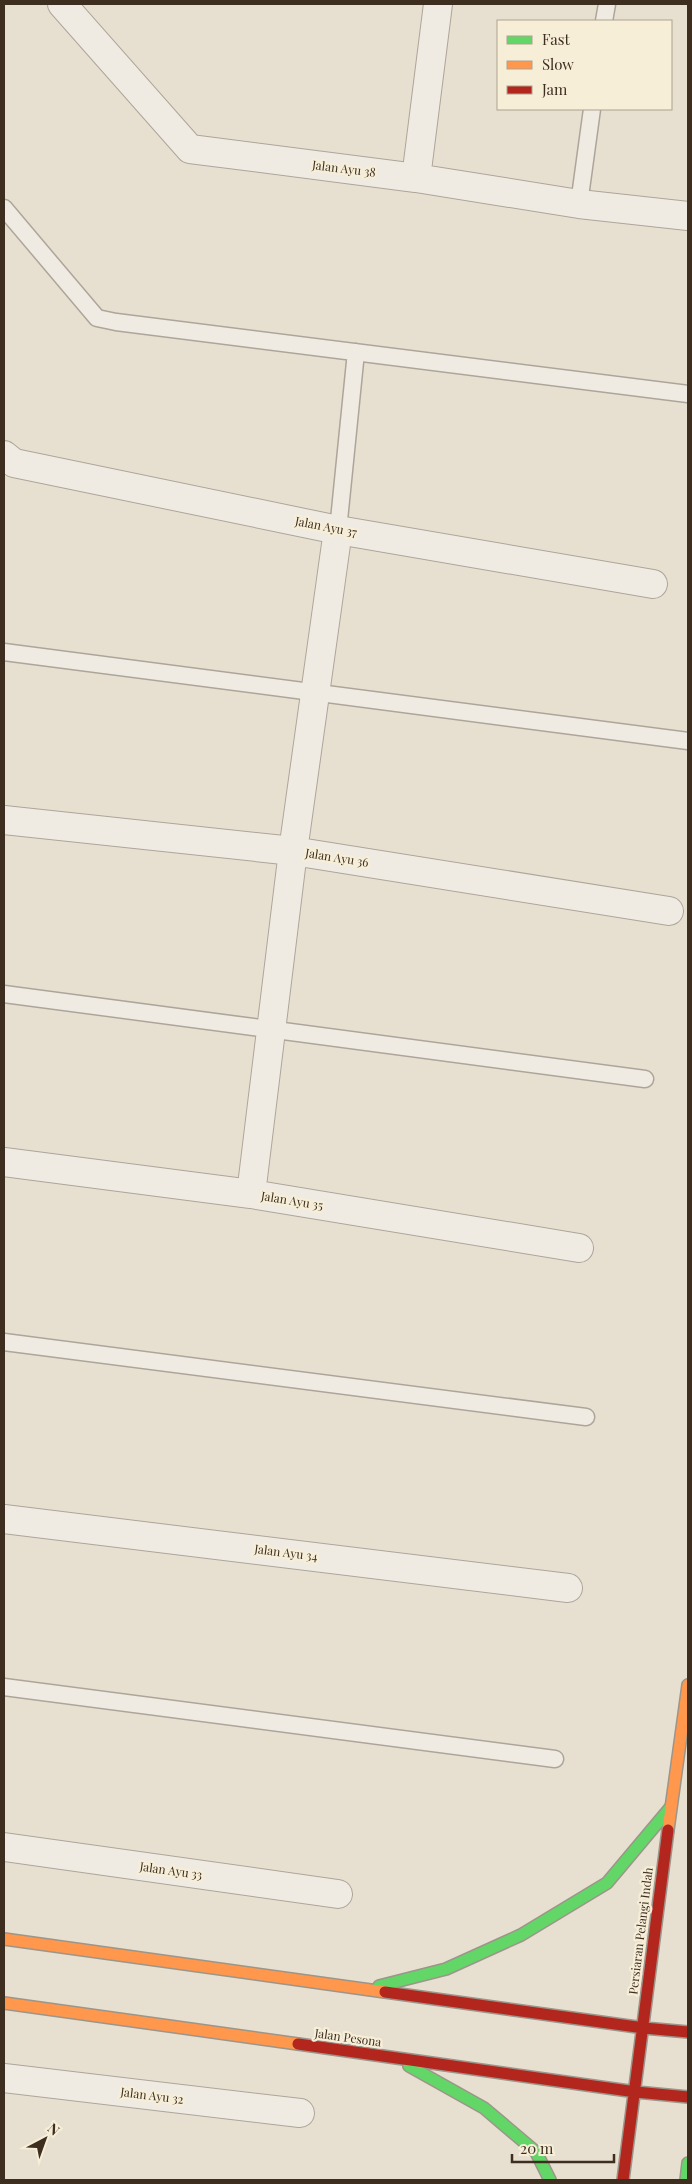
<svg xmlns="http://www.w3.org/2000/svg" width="692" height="2184" font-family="'Playfair Display',serif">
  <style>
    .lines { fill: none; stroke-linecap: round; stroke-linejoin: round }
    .lane-casing { stroke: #ada599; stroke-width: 19 }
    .street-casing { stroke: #ada599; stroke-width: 30 }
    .fast-casing { stroke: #9c958a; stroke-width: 14 }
    .slow-casing { stroke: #9c958a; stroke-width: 14 }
    .jam-casing { stroke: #9c958a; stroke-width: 14 }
    .lane { stroke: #efebe3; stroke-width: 16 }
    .street { stroke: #efebe3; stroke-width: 28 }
    .fast { stroke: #63d668; stroke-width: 11 }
    .slow { stroke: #ff974d; stroke-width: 11 }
    .jam { stroke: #b3261e; stroke-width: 11 }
    .labels { text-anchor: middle; stroke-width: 4.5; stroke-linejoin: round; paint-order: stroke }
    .street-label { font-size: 12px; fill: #3d2e20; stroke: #f7eed8 }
  </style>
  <rect width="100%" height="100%" fill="#e7e0d1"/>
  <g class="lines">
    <defs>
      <path id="lane" d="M604,21L607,4
        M579,204L592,109
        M4,208L97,318L116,322L688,394
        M338,530L356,352
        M4,652L688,741
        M4,994L645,1079
        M4,1342L586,1417
        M4,1687L555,1759"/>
      <path id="street" d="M62,4L190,149L416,178L579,204L688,216
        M416,178L438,4
        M4,455L14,463L338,530L653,584
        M4,820L293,851L669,911
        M4,1162L251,1194L579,1248
        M251,1194L293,851L338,530
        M4,1519L568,1588
        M4,1847L338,1894
        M4,2078L300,2113"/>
      <path id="fast" d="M379,1986L446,1969L521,1935L607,1883L670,1808
        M409,2066L484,2108L536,2152L550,2180
        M686,2180L688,2163"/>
      <path id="slow" d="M668,1830L688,1685
        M4,1939L385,1992
        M4,2003L298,2044"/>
      <path id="jam" d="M385,1992L644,2028L688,2032
        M298,2044L636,2092L688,2097
        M623,2180L668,1830"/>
    </defs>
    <use href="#lane" class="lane-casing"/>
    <use href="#street" class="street-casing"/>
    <use href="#fast" class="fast-casing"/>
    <use href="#slow" class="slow-casing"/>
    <use href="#jam" class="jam-casing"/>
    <use href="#lane" class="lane"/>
    <use href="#street" class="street"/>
    <use href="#fast" class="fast"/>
    <use href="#slow" class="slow"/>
    <use href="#jam" class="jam"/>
  </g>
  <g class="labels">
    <g class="street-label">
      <text transform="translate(344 169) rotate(7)" y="4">Jalan Ayu 38</text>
      <text transform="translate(326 527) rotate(11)" y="4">Jalan Ayu 37</text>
      <text transform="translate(337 858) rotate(9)" y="4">Jalan Ayu 36</text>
      <text transform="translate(292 1201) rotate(9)" y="4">Jalan Ayu 35</text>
      <text transform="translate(286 1553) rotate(7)" y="4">Jalan Ayu 34</text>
      <text transform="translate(171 1871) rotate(8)" y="4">Jalan Ayu 33</text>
      <text transform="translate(641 1931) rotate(-83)" y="4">Persiaran Pelangi Indah</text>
      <text transform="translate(348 2038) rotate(8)" y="4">Jalan Pesona</text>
      <text transform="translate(152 2096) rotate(7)" y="4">Jalan Ayu 32</text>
    </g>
  </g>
  <rect width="692" height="2184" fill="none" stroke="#3d2e20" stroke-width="10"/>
  <rect x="497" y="20" width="175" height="90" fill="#f7eed8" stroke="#ada18e"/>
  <rect x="507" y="36" width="25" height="8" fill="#63d668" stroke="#ada18e"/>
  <text x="542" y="45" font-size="15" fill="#3d2e20">Fast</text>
  <rect x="507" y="61" width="25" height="8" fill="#ff974d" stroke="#ada18e"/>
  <text x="542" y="70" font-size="15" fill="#3d2e20">Slow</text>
  <rect x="507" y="86" width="25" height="8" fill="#b3261e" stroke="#ada18e"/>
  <text x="542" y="95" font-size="15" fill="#3d2e20">Jam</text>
  <g transform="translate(45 2139) rotate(41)" stroke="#f7eed8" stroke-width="4" paint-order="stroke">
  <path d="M0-4L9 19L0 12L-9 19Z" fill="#3d2e20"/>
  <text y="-8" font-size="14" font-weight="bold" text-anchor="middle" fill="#3d2e20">N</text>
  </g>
  <path d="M512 2154v8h102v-8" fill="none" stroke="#3d2e20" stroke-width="2.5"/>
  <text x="520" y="2154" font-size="15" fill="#3d2e20" stroke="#f7eed8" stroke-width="4" paint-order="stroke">20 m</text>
</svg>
